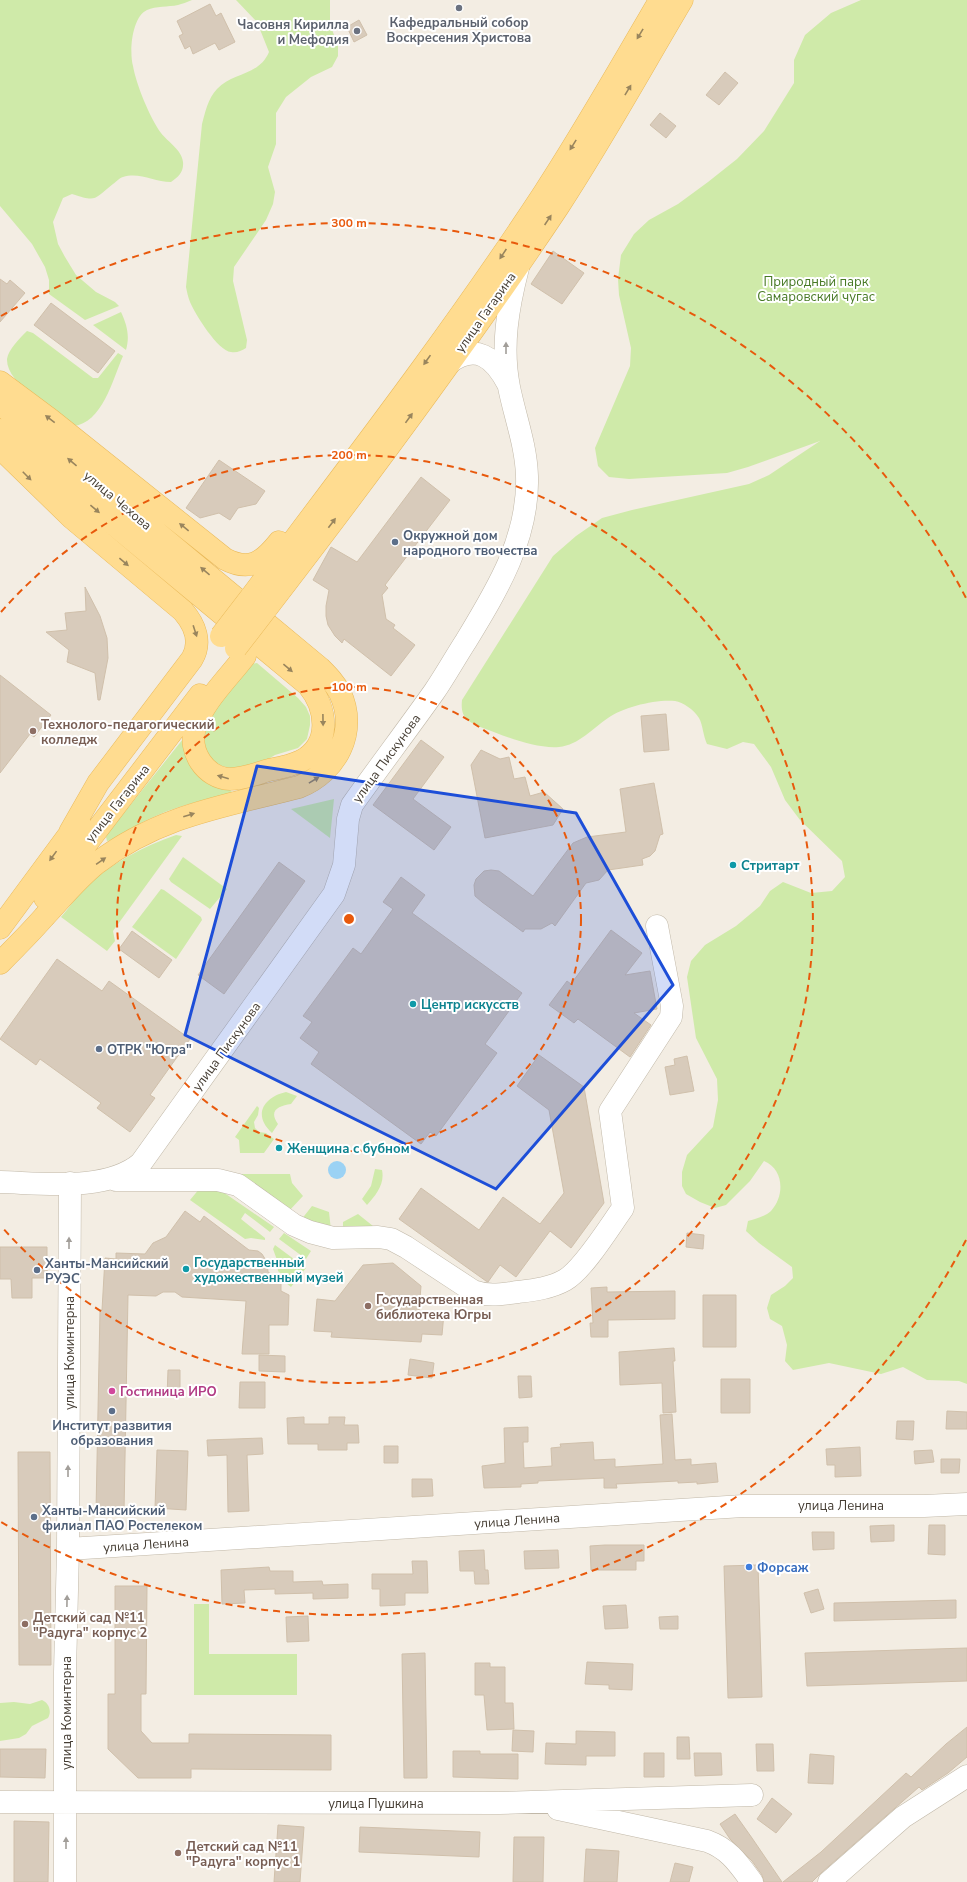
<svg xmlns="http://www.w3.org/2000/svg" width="967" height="1882" font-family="'Nunito Sans',sans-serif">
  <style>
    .green { fill: #cfeaa9 }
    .water { fill: #9bd2f4 }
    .building { fill: #d8cbbb; stroke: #d0c0ab }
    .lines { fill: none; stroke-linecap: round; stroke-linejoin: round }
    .minor-casing { stroke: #c1b8a8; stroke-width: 23 }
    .major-casing { stroke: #eaba5a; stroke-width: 23 }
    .minor { stroke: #fff; stroke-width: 22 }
    .major { stroke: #ffdc90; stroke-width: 22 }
    .major-bridge-casing { stroke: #eaba5a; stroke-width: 23; stroke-linecap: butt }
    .major-bridge { stroke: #ffdc90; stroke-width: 22 }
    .oneway { fill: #99855d }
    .oneway2 { fill: #a29e99 }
    .marked { fill: #1d4ed8; fill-opacity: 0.2; stroke: #1d4ed8; stroke-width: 3; stroke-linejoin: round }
    .ring { fill: none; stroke: #e8590c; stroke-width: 2; stroke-dasharray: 7 5 }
    .worship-dot { fill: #6b7280; stroke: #fff; stroke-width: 1.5 }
    .service-dot { fill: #5c6f8a; stroke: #fff; stroke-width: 1.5 }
    .education-dot { fill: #8d6e63; stroke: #fff; stroke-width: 1.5 }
    .culture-dot { fill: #0f9aa8; stroke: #fff; stroke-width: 1.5 }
    .hotel-dot { fill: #d1479c; stroke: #fff; stroke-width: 1.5 }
    .shop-dot { fill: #3f7fe0; stroke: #fff; stroke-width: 1.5 }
    .labels { text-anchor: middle; stroke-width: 4; stroke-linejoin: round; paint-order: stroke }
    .worship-label { font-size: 13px; font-weight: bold; fill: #5b616d; stroke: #fff }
    .park-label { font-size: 13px; fill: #477924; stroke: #fff }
    .street-label { font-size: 13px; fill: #453d33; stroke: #fff }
    .service-label { font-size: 13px; font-weight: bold; fill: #4e5e75; stroke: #fff; text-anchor: start }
    .education-label { font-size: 13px; font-weight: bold; fill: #785e54; stroke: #fff; text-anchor: start }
    .culture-label { font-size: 13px; font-weight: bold; fill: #0d838f; stroke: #fff; text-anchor: start }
    .hotel-label { font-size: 13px; font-weight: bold; fill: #b23c85; stroke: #fff; text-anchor: start }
    .shop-label { font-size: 13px; font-weight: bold; fill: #366cbe; stroke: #fff; text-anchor: start }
    .centre { fill: #e8590c; stroke: #fff; stroke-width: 2 }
    .ring-label { font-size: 12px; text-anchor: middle; font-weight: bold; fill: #e8590c; stroke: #fff; stroke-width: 4; stroke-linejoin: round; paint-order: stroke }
  </style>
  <rect width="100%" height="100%" fill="#f3ede3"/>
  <path class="green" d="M0,0H192C187,2 182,4 178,5C168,7 156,6 147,10C132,17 129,51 133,66C136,84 150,118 161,133C168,142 182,150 183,162C184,172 178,177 171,182C154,182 140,172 123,177C119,178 116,182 113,184C93,200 97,202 72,194L63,198L53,222L58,244L65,257L76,275L96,292L115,302L119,306L85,320L49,294V280L45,267L32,244L0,206Z
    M236,0H330V24L338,46V56L332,67L311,77L286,97L276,113V144L268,167L275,192L273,204L266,220L234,267L233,281L247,340L246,348C241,351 237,353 231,352C218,351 195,314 190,302C188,297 187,292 186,287L202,124C205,113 208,98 217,89C233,72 259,76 269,52L257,22Z
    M861,0H967V1384L959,1381L927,1380L903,1367L881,1374L829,1363L793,1370L785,1361L787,1345L782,1326L770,1319L767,1308L771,1295L785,1286L793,1278L792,1267L759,1243L746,1231L748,1221C755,1219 766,1216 771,1211C785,1196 784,1169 764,1161L750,1181L726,1205L715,1208L700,1202L686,1194L682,1186V1172L687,1155L713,1127L718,1100L717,1079L696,1038L687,977L691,961L705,945L736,926L760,906L770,891L783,882L811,893L832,891L845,877L842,861L800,820L785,800L771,767L754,744L743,742L727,749L707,744C703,736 703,725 699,718C694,710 683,702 675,701C656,699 623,707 608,718C593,728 579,745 559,747C536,749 504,736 483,728C468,722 460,718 462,700L553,556L576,536L602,518L632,510L749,484L769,475L820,441L748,467L727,473L629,479L609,477L598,466L595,448L630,366L631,348L619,295L618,279L621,255L634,234L649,220L678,204L708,182L737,159L764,131L794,83V60L805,35L831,13Z
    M121,312C127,325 130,336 126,350L93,325Z
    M27,331L33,333L93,378H98L118,353L123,356C113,379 102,424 73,426C55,412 6,384 7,359C8,350 20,338 27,331Z
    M257,663L298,698L306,707L310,716V725L307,739L298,748L275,755L265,761L234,769L215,764L204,750L206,722L249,664Z
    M183,739L232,792L229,795C201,800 173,807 147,820C137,824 116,840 107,841L106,837L108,833Z
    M334,799L330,838L291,809Z
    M176,835L182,836L113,931L115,941L107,951L61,917C69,908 76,897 85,888C111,863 142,847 176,835Z
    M183,857L227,889L210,909L171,882L169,879Z
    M161,889L164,890L201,917L202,920L176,959L132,927Z
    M286,1092L297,1096L291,1104C279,1106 268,1110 278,1124L272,1133C252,1115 264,1097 286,1092Z
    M257,1106L259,1108L258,1115L254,1122L255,1128L259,1132L266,1133L274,1139L264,1153H240L239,1140L235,1137Z
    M375,1169L382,1170C385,1184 376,1195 367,1205L362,1199L371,1186Z
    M239,1174H290L292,1183L303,1196L288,1212Z
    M200,1188L223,1192L274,1227L270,1232L245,1213L241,1219L265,1238V1240L251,1238L245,1239L190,1200Z
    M312,1206L329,1212L331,1230L301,1220Z
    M358,1214L373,1226L343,1227V1222Z
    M284,1233L311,1251L306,1259L279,1239Z
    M275,1245L306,1268L291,1287L281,1279L282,1275L278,1271L277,1260L273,1249Z
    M194,1604H209V1654H297V1695H194Z
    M42,1700C49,1703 52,1711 48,1718L32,1726L26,1734L19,1738L0,1741V1703L14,1702L30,1704Z"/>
  <path class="water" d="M328 1170a9 9 0 1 1 18 0a9 9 0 1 1-18 0Z"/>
  <path class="building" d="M210,4L216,16L221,13L235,42L219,50L215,43L193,54L190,46L185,49L179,36L183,34L177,21Z
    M359,20L367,35L354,42L347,27Z
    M725,72L738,83L719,105L706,95Z
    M660,113L676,126L666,138L650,125Z
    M553,251L584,273L562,304L531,284Z
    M0,279L7,284L10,280L25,293L0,322Z
    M51,303L115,351L98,373L34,325Z
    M219,460L265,491L256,504L238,508L230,520L219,513L200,518L186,508Z
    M421,477L450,500L385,585L388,588L382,595L386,619L395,625L393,628L415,645L391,676L344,639L342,643L335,636L328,625L326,616V606L329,590L313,580L331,547L357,562Z
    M85,587L100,616L107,638L108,658L100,700H98L95,673L67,662L69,650L46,632L67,630L65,613L86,611Z
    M0,675L51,715L34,737L30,734L0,773Z
    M666,714L669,750L644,752L641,716Z
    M421,740L444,757L413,799L451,827L434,850L373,805Z
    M481,750L500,759L509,757L514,779L525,777L530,796L544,792L563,809L553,825L485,838L471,765Z
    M654,783L663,834L660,835L655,851L650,856L642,859L643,865L608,870L599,880L586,883L555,926L552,923L541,929H525L523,932L482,902L475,896L474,885L476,879L484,871L491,870L499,871L533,896L573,843L587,837L626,832L620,789Z
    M279,862L305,881L224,994L198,975Z
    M401,877L425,895L412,913L522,993L485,1044L497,1053L436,1136L430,1132L421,1144L311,1064L319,1052L300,1038L312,1022L303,1016L353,948L361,954L393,909L383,902Z
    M611,930L642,953L625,975L650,971L657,1009L634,1013L651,1025L630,1057L578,1019L574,1023L549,1005L567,981L571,984Z
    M132,931L172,960L159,978L119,949Z
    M57,959L102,991L109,981L190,1039L150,1095L155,1098L130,1132L97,1108L101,1103L40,1059L36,1065L0,1039Z
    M539,1055L584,1087L604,1203L571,1248L550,1231L516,1277L500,1265L488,1282L486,1281L399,1219L421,1188L479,1230L503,1197L540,1224L564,1193L549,1110L517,1086Z
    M687,1056L694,1091L670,1095L665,1067L675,1065L674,1059Z
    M185,1211L200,1222L204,1216L249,1250L258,1251L262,1254L267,1262L268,1272L281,1281V1291L289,1295L288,1325H269V1354H242L246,1301L182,1297L175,1292H163L156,1296L128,1295L124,1512L96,1511L100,1310H102L105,1258L116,1259V1253L145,1254L153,1243L166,1237Z
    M687,1233L704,1235L703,1249L686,1247Z
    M0,1247H47V1278H32V1298H12L11,1279H0Z
    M393,1263L421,1286L419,1311L444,1313L442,1335L422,1334L421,1342L331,1337L332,1332L314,1331L317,1299L335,1301L363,1265Z
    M607,1287V1292L675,1291V1319L608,1320V1337H591L590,1323H593L591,1288Z
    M703,1295H736V1347H703Z
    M674,1348L675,1361H673L676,1412L663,1413L662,1383L620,1385L619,1352Z
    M259,1355L285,1356V1372L259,1371Z
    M410,1359L434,1363L432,1378L408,1375Z
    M168,1370H180V1397H167Z
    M518,1376H531L532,1397L519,1398Z
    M721,1379H750V1413H721Z
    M240,1382H265V1408H239Z
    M947,1411L967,1412V1429H946Z
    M672,1414L675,1460L691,1459V1465L716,1463L718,1482L697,1484V1482L678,1483V1481L616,1484L617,1488H604V1478L538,1481V1483L521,1484V1487L484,1488L482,1466L505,1463L504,1428L528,1427V1442H523L524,1468L552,1466L551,1448L561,1447L560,1444L593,1442L594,1460L615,1459V1467L663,1464L660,1415Z
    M304,1417V1424H329V1417H345L344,1425H358L359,1443H347V1450H318V1444H288L287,1418Z
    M897,1421H914L913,1440L896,1439Z
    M262,1438L263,1454L247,1455L249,1511L228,1512L227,1455L208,1456L207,1440Z
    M384,1446H398V1463H384Z
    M860,1447L861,1476L835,1477V1465H827L826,1449Z
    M157,1450L188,1451L186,1510L155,1508Z
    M932,1450L934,1462L915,1464L914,1451Z
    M18,1452H50L51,1665H19Z
    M941,1459H960L959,1473H941Z
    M412,1479H432L433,1496L412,1497Z
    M894,1525V1541L871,1542L870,1526Z
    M929,1525H945V1555L928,1554Z
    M812,1532H834V1549L813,1550Z
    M605,1545H644V1561H636V1570H591L590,1546Z
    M484,1550L485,1570H488L489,1584H475L474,1571H460L459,1551Z
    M558,1550L559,1568L525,1569L524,1551Z
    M412,1561H427L428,1593H405V1605L380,1606V1589H372V1574H413Z
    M758,1565L762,1697L728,1698L724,1566Z
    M269,1567L270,1571H293V1582L322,1581L323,1585L348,1584V1598L313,1599V1593L275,1594V1589L244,1590L245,1603L222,1604L221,1570Z
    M115,1586H147L146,1694H141V1731L152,1743H189V1734L331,1735V1770L191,1769V1778H138L108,1749V1694H115Z
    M818,1589L824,1609L811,1613L804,1593Z
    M956,1600V1618L834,1621V1603Z
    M626,1605L628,1628L605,1629L603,1606Z
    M308,1616L309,1641L287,1642L286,1617Z
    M678,1616V1629H660L659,1617Z
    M967,1648V1681L807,1686L805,1653Z
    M425,1653L427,1778H404L402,1654Z
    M587,1662L633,1664L632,1690L609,1689V1685L585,1684Z
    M475,1663H490V1667H505V1703H513L514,1729L487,1730L484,1695H475Z
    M967,1727V1757L948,1773L922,1790L919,1787L821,1873L812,1882H783L821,1852L906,1773L911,1777L946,1744Z
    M513,1730L534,1731L533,1752L512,1751Z
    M576,1731L615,1732V1756H586V1765L545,1764L546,1743L576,1744Z
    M677,1737H689L690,1759H677Z
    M756,1744H773L774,1771H757Z
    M0,1749H46L45,1778L0,1777Z
    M453,1751H480V1754H518V1779L453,1777Z
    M644,1753H664V1777H644Z
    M694,1753H721L722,1775L695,1776Z
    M810,1754L834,1756L833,1784L808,1783Z
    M772,1798L792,1814L776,1833L757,1819Z
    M735,1814L752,1838L782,1882H764L762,1875L752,1861L730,1839L720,1824Z
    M14,1821L49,1822L48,1882H14Z
    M278,1825L304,1827L300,1882H274Z
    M360,1827L480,1832L479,1857L359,1852Z
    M514,1837H544L543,1882H513Z
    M586,1849L619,1851L617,1882H584Z
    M675,1863L693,1867L689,1882H670Z"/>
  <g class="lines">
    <defs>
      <path id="minor" d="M449,363C476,343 494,357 508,384
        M116,1180H218L238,1185L294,1225L310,1232L333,1238L378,1237L391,1239L406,1247L473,1291C489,1297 502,1294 518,1292C534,1290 551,1288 565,1280C583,1270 610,1226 623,1208L610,1111L671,1017L672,1006L657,926
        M0,1182C42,1183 107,1192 141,1163L334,894L344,865L348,819L352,805C379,767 407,730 434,692C445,676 455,658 466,641C497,590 529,538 527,476C526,445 515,417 509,387C501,346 508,307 518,268
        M68,1549L743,1506H924L967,1504
        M0,1802L499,1803L752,1795
        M558,1809L707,1841C729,1849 738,1863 752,1882
        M65,1882V1672L68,1549L70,1183
        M829,1882L903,1817L967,1776"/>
      <path id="major" d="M0,382L51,420L225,559C250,572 263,562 279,542
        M0,404L39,435L320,668C328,676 335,683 340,693C358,731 337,772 299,787C226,806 160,815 97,863C77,879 61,899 44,917C30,933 15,948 0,963
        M0,430L308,685C327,708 332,745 301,761C291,766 279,768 269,770C256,774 243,779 230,779C205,778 188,751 195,728C202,703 229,677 245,656
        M0,448L72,518L183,611C195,625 202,642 192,659L98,783L70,832
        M251,597C351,464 453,332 544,193C585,130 622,65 660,0
        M266,609C367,478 466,345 558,207C602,140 641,69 682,0
        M45,898L200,695
        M0,928L79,821"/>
    </defs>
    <use href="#minor" class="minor-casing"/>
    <use href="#major" class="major-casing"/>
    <use href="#minor" class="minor"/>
    <use href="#major" class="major"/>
    <defs>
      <path id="major-bridge" d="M221,636L251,597
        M236,648L266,609"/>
    </defs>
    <use href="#major-bridge" class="major-bridge-casing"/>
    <use href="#major-bridge" class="major-bridge"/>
  </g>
  <defs><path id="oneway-solid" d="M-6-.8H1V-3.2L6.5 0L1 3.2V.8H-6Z"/></defs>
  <g class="oneway">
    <use href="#oneway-solid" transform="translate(640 34) rotate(121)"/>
    <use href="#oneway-solid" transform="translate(628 90) rotate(-59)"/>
    <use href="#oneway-solid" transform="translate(573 145) rotate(122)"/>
    <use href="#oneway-solid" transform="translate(548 220) rotate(-56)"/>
    <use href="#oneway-solid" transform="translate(503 254) rotate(124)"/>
    <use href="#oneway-solid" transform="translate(427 360) rotate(125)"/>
    <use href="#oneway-solid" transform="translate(409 418) rotate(-54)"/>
    <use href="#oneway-solid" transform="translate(50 419) rotate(-142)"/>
    <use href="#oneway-solid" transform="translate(72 462) rotate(-140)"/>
    <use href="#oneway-solid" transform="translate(27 476) rotate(45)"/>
    <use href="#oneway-solid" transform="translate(95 509) rotate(40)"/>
    <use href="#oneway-solid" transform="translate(332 523) rotate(-53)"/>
    <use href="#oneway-solid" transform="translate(184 527) rotate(-141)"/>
    <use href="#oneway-solid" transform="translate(124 562) rotate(40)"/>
    <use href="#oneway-solid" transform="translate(205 571) rotate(-140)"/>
    <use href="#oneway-solid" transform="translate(195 631) rotate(72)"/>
    <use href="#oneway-solid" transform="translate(288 668) rotate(40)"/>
    <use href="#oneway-solid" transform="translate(323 720) rotate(89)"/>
    <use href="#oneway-solid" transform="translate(223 777) rotate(-164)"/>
    <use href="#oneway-solid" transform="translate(314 780) rotate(-31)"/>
    <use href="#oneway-solid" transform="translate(189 815) rotate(-17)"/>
    <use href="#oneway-solid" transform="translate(53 856) rotate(126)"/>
    <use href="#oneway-solid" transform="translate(101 861) rotate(-35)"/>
  </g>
  <g class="oneway2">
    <use href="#oneway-solid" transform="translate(506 348) rotate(-90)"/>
    <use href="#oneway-solid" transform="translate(69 1243) rotate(-90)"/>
    <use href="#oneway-solid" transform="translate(68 1471) rotate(-90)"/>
    <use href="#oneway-solid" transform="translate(67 1601) rotate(-89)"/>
    <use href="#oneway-solid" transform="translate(66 1843) rotate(-90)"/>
  </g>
  <path class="marked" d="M257,766L576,813L673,985L496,1189L185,1035Z"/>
  <g class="ring">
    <circle cx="349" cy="919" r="232"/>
    <path d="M1 612A464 464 0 1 1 1 1226"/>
    <path d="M966 1240A696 696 0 0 1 1 1522M1 316A696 696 0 0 1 966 598"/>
  </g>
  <g class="worship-dot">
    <circle cx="459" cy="8" r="4"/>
    <circle cx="357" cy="31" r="4"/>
  </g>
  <g class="service-dot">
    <circle cx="395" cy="542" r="4"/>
    <circle cx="99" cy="1049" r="4"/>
    <circle cx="37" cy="1270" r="4"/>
    <circle cx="112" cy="1411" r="4"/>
    <circle cx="34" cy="1517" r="4"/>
  </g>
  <g class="education-dot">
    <circle cx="33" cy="731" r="4"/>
    <circle cx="368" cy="1306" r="4"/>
    <circle cx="25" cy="1624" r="4"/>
    <circle cx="178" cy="1853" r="4"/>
  </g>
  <g class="culture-dot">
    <circle cx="733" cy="865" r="4"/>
    <circle cx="413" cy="1004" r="4"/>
    <circle cx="279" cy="1148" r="4"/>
    <circle cx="186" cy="1269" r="4"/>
  </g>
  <circle class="hotel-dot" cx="112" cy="1391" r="4"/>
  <circle class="shop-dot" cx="749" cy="1567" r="4"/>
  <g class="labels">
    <g class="worship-label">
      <text x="459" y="27">Кафедральный собор<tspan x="459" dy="15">Воскресения Христова</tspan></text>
      <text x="349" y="29" text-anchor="end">Часовня Кирилла<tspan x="349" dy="15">и Мефодия</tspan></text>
    </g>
    <g class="park-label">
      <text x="816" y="286">Природный парк<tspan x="816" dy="15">Самаровский чугас</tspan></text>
    </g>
    <g class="street-label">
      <text transform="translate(485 312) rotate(-55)" y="5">улица Гагарина</text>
      <text transform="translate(118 500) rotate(40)" y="5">улица Чехова</text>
      <text transform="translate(386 758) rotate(-54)" y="5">улица Пискунова</text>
      <text transform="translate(117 803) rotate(-52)" y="5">улица Гагарина</text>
      <text transform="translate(226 1046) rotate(-54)" y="5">улица Пискунова</text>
      <text transform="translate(69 1353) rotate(-90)" y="5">улица Коминтерна</text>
      <text x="841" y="1510">улица Ленина</text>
      <text transform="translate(517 1520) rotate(-4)" y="5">улица Ленина</text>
      <text transform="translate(146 1544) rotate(-4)" y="5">улица Ленина</text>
      <text transform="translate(66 1713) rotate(-90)" y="5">улица Коминтерна</text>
      <text x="376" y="1808">улица Пушкина</text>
    </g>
    <g class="service-label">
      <text x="403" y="540">Окружной дом<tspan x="403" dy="15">народного твочества</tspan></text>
      <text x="107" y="1054">ОТРК "Югра"</text>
      <text x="45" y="1268">Ханты-Мансийский<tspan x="45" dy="15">РУЭС</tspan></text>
      <text x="112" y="1430" text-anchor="middle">Институт развития<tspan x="112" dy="15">образования</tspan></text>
      <text x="42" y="1515">Ханты-Мансийский<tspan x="42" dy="15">филиал ПАО Ростелеком</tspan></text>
    </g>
    <g class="education-label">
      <text x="41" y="729">Технолого-педагогический<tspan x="41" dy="15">колледж</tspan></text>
      <text x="376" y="1304">Государственная<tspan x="376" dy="15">библиотека Югры</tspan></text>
      <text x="33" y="1622">Детский сад №11<tspan x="33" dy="15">"Радуга" корпус 2</tspan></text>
      <text x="186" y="1851">Детский сад №11<tspan x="186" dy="15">"Радуга" корпус 1</tspan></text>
    </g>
    <g class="culture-label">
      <text x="741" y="870">Стритарт</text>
      <text x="421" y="1009">Центр искусств</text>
      <text x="287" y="1153">Женщина с бубном</text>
      <text x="194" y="1267">Государственный<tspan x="194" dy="15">художественный музей</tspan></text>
    </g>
    <g class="hotel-label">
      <text x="120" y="1396">Гостиница ИРО</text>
    </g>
    <g class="shop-label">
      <text x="757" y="1572">Форсаж</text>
    </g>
  </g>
  <circle cx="349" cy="919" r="6" class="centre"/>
  <g class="ring-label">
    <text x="349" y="227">300 m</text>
    <text x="349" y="459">200 m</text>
    <text x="349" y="691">100 m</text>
  </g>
</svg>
